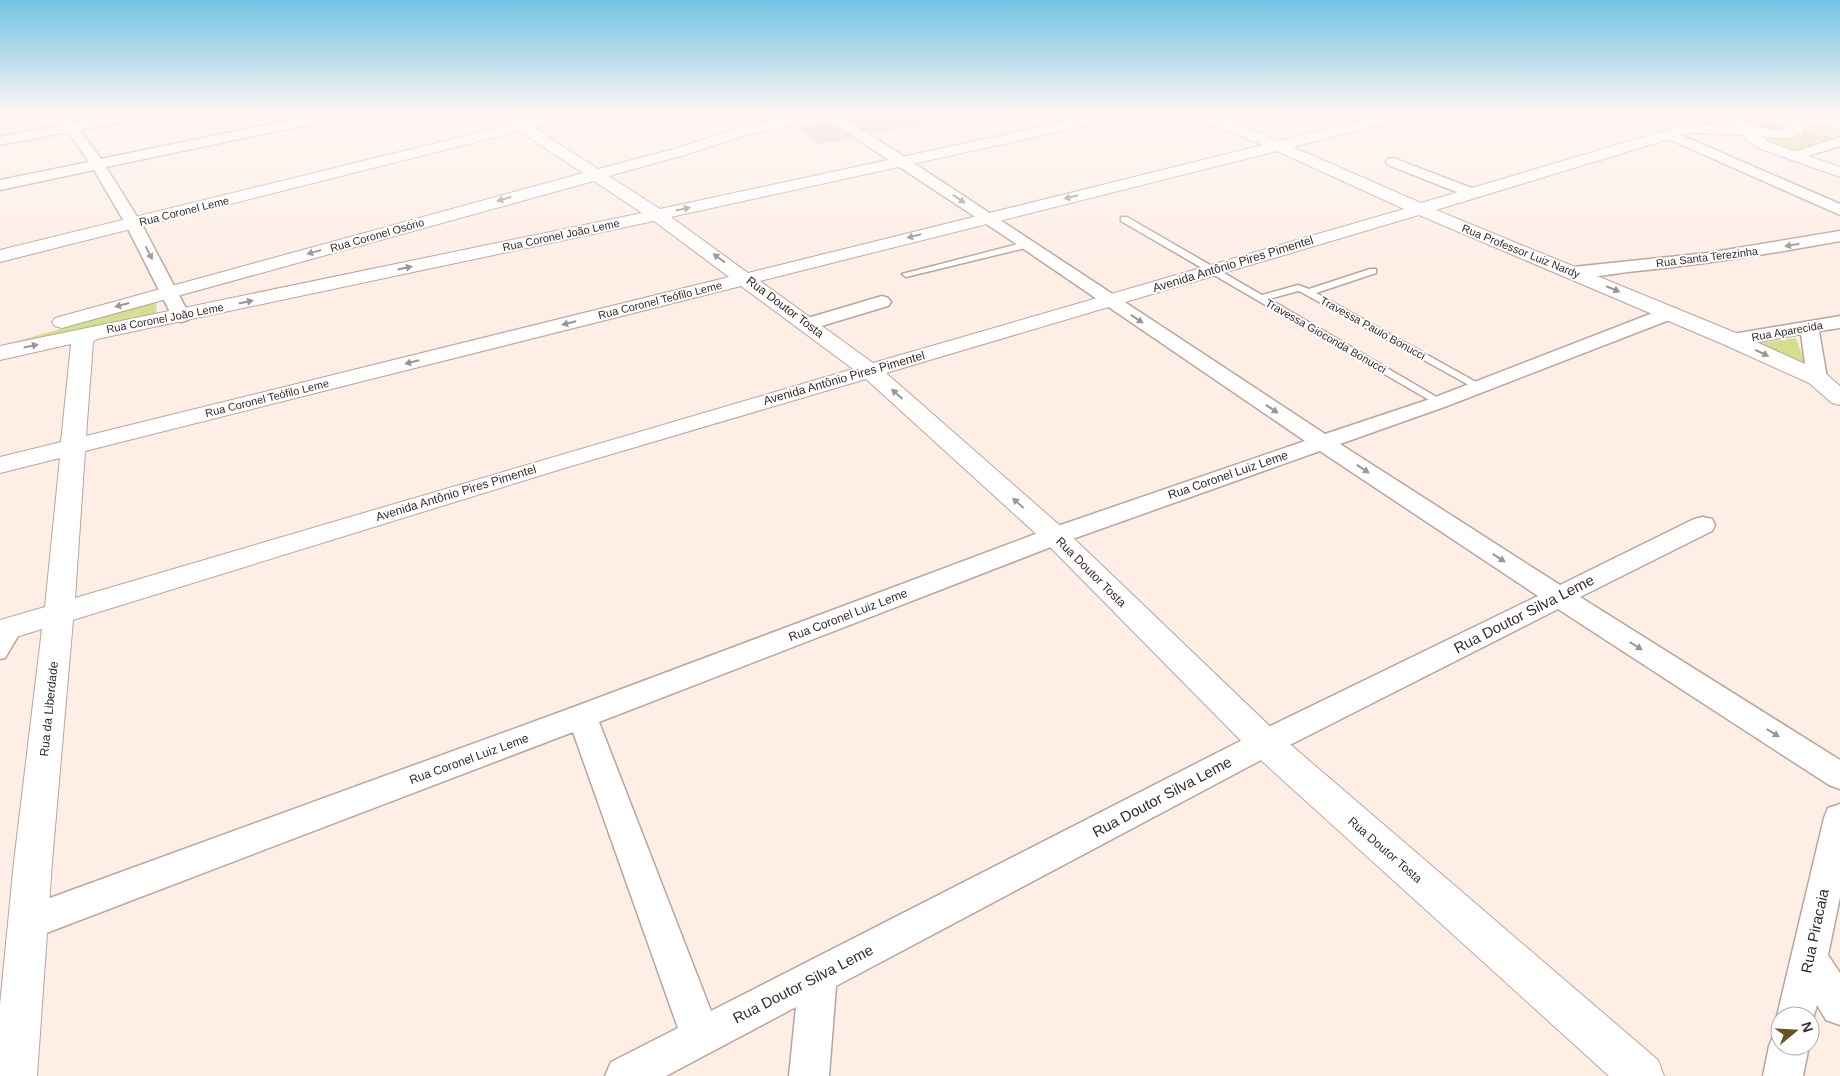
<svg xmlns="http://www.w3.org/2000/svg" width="1840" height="1076" font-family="Helvetica,sans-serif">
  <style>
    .green { fill: #d4df90 }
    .building { fill: #d0c0cc }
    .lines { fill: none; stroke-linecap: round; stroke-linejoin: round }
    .street-tunnel { stroke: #d6c7c0; stroke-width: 14; stroke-dasharray: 14 8; stroke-linecap: butt }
    .lane-casing { stroke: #b8a69d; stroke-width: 3 }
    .street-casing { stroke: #b8a69d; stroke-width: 3 }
    .secondary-casing { stroke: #b8a69d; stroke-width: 2 }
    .lane { fill: #fff; fill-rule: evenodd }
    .street { fill: #fff; fill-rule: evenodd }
    .secondary { fill: #fff; fill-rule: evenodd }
    .oneway { fill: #9a9694 }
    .labels { text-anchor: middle; stroke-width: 4; stroke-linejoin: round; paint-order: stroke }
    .far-street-label { font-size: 11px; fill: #342c29; stroke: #fff }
    .street-label { font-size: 12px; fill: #342c29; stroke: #fff }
    .near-street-label { font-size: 15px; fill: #342c29; stroke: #fff }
  </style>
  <rect width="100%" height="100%" fill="#feeee6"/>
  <path class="green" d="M751,114H821C805,117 762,130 751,114Z
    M1741,118H1765L1790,128L1773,132L1740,122Z
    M1807,122L1840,127V134L1791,151L1770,144L1763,138L1767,136H1800L1806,134L1810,130Z
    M156,302L157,315L0,346Z
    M1796,338L1808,371L1752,344Z"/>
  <path class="building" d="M847,114H924L925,124L872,134L845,117Z
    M829,123L852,138L820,144L798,128Z"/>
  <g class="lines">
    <path class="street-tunnel" d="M1738,116L1831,145
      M1701,120L1738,116L1740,114"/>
    <defs>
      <path id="lane" d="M1121,217H1127L1262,295L1298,285L1309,289L1370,269H1376V273L1316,293L1485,387L1484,389H1476L1301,292L1298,291L1269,299L1445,402L1440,405L1436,404L1121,221Z
        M1026,242L1029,243V247L906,277L902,274Z
        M17,621L22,622L24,626L5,658L0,659V642L12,622Z"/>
      <path id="street" d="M56,114H69L75,122L118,114H145L139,118L80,130L101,159L320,114H345L339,118L106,167L141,223L190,316L188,320L181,322L174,320L172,316L125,223L94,170L0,190V180L89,162L68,132L0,145V137L63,125Z
        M824,114H837L897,152L1325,434L1433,398L1663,309L1670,307L1677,309L1679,313L1677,317L1447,406L1340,444L1560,585L1694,519L1703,517L1712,519L1715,525L1712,531L1580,597L1840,760V789L1829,785L1558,609L1276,752L836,986L829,1076H789L796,1007L666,1076H605L611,1062L678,1028L573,732L28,940L15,935L10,923L15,911L28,906L571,708L1046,530L1305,441L1009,239L825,118ZM1320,451L1538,596L1254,734L711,1011L599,722L1064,542Z
        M1669,130L1840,204V215L1664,137L1662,134L1664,131Z
        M1840,137V146L1795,160L1790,159L1788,156L1790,153Z
        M1393,158L1477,190L1480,193L1477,196H1467L1388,165L1386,162L1388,159Z
        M1840,231V241C1770,254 1699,265 1628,272C1609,274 1585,280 1567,276L1564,272L1567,268L1573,267L1707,253Z
        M882,296L888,298L891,302L888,306L808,330L801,328L799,324L801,320Z
        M1840,316V328L1819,331L1827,378L1824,382L1817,384L1810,382L1807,378L1801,334L1733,346L1726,344L1723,340L1726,336L1733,334Z
        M1840,804V897L1828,955L1840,973V1025L1826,1020L1817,1005L1810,1029V1016H1780V1024L1777,1016L1824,818L1828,808Z
        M1780,1030V1046H1809L1803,1076H1763L1769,1046L1775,1032Z"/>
      <path id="secondary" d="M496,114H513L524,121L553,114H578L576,117L534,128L598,169L674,149L753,124L811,114H845L843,117L838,118L756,132L684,155L609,176L660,209L1101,114H1128L1126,117L1121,118L671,217L748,273L1263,145L1192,117L1190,114H1210L1279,141L1389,114H1414L1412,117L1293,147L1421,203L1664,131L1689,125L1731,126L1725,120L1729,114H1779L1788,117L1799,114H1811L1840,121V130C1826,127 1813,121 1799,123L1804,129C1795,141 1775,139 1762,136L1768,142L1840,167V177L1758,148L1746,140L1747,135L1689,133L1436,210L1741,335L1825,373L1840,386V405L1832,403L1809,383L1725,345L1419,215L886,373L1065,530L1277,733L1658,1060L1664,1076H1609L1253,753L1045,542L866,379L568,467L73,620L52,862L37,1076H0V1005L14,862L42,629L0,642V620L45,607L60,458L0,473V457L61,442L71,344L0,360V346L642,213L594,181L69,326L62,328L55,326L52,322L55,318L583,173L519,131L0,262V250L510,125ZM1743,118L1770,121L1788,128C1772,132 1754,127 1741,119ZM1277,151L1404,209L873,363L760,281ZM654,221L729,277L86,436L93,342L97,339ZM741,286L853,369L75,598L85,451Z"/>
    </defs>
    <use href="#lane" class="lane-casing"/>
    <use href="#street" class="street-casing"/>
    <use href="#secondary" class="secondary-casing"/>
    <use href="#lane" class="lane"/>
    <use href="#street" class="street"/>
    <use href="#secondary" class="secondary"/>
  </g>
  <defs><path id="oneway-solid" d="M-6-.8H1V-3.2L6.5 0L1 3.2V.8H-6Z" transform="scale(1.25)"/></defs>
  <g class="oneway">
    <use href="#oneway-solid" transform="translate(1071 197) rotate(166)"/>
    <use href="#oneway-solid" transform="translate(504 199) rotate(164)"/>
    <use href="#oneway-solid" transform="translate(959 199) rotate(34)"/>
    <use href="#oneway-solid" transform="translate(683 209) rotate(-12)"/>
    <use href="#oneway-solid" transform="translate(914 236) rotate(166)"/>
    <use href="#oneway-solid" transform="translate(1792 245) rotate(170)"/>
    <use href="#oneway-solid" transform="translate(314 252) rotate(164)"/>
    <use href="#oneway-solid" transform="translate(149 253) rotate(63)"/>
    <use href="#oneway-solid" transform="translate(719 258) rotate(-144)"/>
    <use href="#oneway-solid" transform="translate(405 268) rotate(-12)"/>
    <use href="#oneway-solid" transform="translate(1613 289) rotate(23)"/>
    <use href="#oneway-solid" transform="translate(246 302) rotate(-12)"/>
    <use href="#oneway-solid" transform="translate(122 305) rotate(165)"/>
    <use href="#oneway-solid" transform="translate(1137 319) rotate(34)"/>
    <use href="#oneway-solid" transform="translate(569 323) rotate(166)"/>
    <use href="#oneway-solid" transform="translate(31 346) rotate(-12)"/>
    <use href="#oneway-solid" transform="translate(1762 353) rotate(25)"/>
    <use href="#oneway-solid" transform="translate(412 362) rotate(166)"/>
    <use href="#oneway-solid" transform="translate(897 394) rotate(-138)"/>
    <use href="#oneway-solid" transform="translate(1272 409) rotate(34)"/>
    <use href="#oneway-solid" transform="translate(1363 469) rotate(33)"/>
    <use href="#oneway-solid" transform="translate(1018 503) rotate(-138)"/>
    <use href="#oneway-solid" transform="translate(1499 558) rotate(33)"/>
    <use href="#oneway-solid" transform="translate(1636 646) rotate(32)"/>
    <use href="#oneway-solid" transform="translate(1773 733) rotate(32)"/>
  </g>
  <linearGradient id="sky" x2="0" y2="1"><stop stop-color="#73c3e4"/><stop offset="0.43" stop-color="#fff7f4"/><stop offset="1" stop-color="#fff7f4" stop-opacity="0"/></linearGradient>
  <rect width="1840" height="265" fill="url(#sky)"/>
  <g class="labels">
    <g class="far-street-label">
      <text transform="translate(184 211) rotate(-14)" y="4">Rua Coronel Leme</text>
      <text transform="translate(377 235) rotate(-16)" y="4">Rua Coronel Osório</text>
      <text transform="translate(561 235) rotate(-12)" y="4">Rua Coronel João Leme</text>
      <text transform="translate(1521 251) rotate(22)" y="4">Rua Professor Luiz Nardy</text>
      <text transform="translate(1707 257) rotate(-7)" y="4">Rua Santa Terezinha</text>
      <text transform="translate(660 300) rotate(-14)" y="4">Rua Coronel Teófilo Leme</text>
      <text transform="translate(165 318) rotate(-11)" y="4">Rua Coronel João Leme</text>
      <text transform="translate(1373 328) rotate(29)" y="4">Travessa Paulo Bonucci</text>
      <text transform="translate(1787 331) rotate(-10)" y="4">Rua Aparecida</text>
      <text transform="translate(1326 336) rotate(30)" y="4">Travessa Gioconda Bonucci</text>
      <text transform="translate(267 398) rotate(-14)" y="4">Rua Coronel Teófilo Leme</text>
    </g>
    <g class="street-label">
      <text transform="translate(1233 264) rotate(-17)" y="4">Avenida Antônio Pires Pimentel</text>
      <text transform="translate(785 307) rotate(37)" y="4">Rua Doutor Tosta</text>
      <text transform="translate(844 378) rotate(-16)" y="4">Avenida Antônio Pires Pimentel</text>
      <text transform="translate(1228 475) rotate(-19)" y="4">Rua Coronel Luiz Leme</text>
      <text transform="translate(456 493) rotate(-17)" y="4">Avenida Antônio Pires Pimentel</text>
      <text transform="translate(1091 572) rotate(45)" y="4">Rua Doutor Tosta</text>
      <text transform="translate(848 615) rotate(-21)" y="4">Rua Coronel Luiz Leme</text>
      <text transform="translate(49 709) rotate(-84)" y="4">Rua da Liberdade</text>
      <text transform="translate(469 759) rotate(-20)" y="4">Rua Coronel Luiz Leme</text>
      <text transform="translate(1385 850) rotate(41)" y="4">Rua Doutor Tosta</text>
    </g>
    <g class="near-street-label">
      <text transform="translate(1524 614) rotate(-27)" y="5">Rua Doutor Silva Leme</text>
      <text transform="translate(1162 797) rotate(-28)" y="5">Rua Doutor Silva Leme</text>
      <text transform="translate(1815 931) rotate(-78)" y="5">Rua Piracaia</text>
      <text transform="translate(803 984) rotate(-27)" y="5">Rua Doutor Silva Leme</text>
    </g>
  </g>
  <g transform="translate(1795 1031) rotate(72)"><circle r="24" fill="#ffffff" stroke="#aeaba9"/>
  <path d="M0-4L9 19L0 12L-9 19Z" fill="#685422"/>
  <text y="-8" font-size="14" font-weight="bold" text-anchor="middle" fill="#342c29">N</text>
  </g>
</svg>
